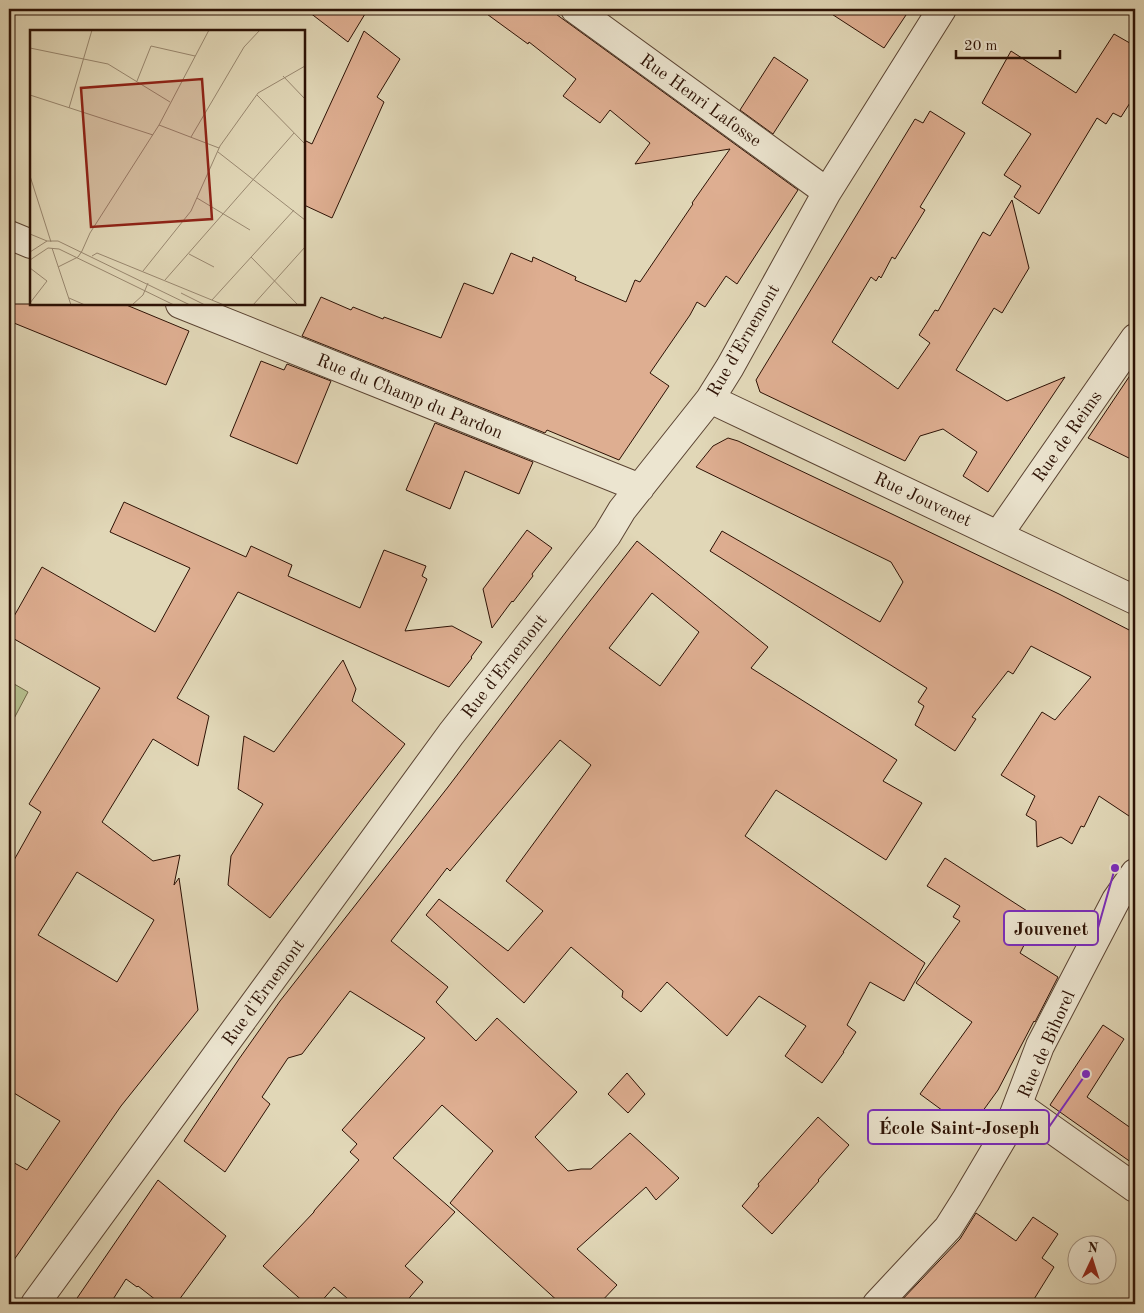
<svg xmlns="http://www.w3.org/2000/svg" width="1144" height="1313" font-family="'Old Standard TT',serif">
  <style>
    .pitch { fill: #b5be8d; stroke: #716849 }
    .building { fill: #deae91; stroke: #2d1205; fill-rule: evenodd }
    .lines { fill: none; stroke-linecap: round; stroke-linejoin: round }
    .minor-casing { stroke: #5a4332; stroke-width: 30 }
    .tertiary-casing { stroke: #5a4332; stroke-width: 30 }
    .minor { stroke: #ece5d0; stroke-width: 28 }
    .tertiary { stroke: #ece5d0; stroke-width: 28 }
    .labels { text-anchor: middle; stroke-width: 4; stroke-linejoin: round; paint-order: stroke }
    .street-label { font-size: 18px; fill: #2d1205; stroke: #ece5d0 }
    .inset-road { fill: none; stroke: #998870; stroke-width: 1 }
    .view { fill: #8f2418; fill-opacity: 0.15; stroke: #8f2418; stroke-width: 2.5 }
    .inset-edge { fill: none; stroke: #2d1205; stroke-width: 2.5 }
    .leader { fill: none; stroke: #7b2cbf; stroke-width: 2 }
    .callout-dot { fill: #7b2cbf; stroke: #ece5d0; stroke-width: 2 }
    .callout { fill: #ece5d0; stroke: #7b2cbf; stroke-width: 2 }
    .callout-label { font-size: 19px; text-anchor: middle; font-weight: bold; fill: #2d1205 }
  </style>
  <rect width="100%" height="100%" fill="#e1d7b7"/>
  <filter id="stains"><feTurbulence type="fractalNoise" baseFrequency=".004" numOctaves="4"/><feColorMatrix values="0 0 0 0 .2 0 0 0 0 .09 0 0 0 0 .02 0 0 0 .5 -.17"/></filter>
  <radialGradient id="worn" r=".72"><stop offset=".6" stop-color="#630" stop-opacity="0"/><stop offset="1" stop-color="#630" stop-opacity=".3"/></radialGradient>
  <path class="pitch" d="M9,681L28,692L9,728Z"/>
  <path class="building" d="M305,9H368L348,42Z
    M480,9H549L798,190L737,284L726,276L705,307L697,302L690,315L650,373L669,386L619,460L547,430L545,433L302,336L321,297L351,310L353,307L383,319L384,317L441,338L464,283L493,294L511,253L532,262L533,257L576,277L575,280L626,302L635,280L640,282L693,204L692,203L730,149L635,164L650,143L610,110L600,123L563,96L576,79L529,42L528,44Z
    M824,9H910L884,48Z
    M364,31L400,59L377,97L384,102L332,218L304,205V140L312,144Z
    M1114,34L1135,46V95L1121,117L1113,113L1106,124L1097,118L1039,214L1014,197L1021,186L1004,175L1031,134L982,103L1011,51L1076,93Z
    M774,57L808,80L773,134L740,110Z
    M930,111L965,133L920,207L925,210L895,259L892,257L881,278L879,276L876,281L871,277L832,342L898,389L930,343L919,335L935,310L938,311L983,232L990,236L1012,200L1029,268L1002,313L994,308L956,370L1007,401L1065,377L988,492L963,476L977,452L943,429L920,436L905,461L760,392L756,380L915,119L923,123Z
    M9,304H124L189,331L166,385L9,321Z
    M261,361L284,370L287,364L331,381L297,464L230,436Z
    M1135,368V461L1088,438Z
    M435,423L533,462L519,494L465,471L450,509L406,490Z
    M728,438L738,441L894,515L1059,594L1135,633V820L1099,796L1084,827L1081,826L1072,844L1061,837L1037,847L1036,821L1026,815L1035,796L1001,775L1042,712L1055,720L1091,677L1031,646L1013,674L1008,671L972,717L976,719L955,751L915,725L924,706L918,702L927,688L710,551L722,531L880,622L903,582L891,562L696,467L713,446Z
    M124,502L246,557L251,546L292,565L288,576L360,608L384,550L426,566L422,576L427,579L405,631L452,626L482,642L471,657L472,658L449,687L238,592L177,698L209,716L198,766L153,739L102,822L153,861L180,855L174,885L179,878L198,1010L121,1106L9,1267V1160L27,1170L60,1121L9,1090V869L41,812L29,804L100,688L9,636V625L42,567L155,632L190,568L110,532ZM77,872L154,920L117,982L38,935Z
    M527,530L552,548L532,574L533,576L513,602L512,601L492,628L483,589Z
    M637,541L768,647L751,668L897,760L883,781L922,803L886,860L776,790L745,836L925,963L904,1001L870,982L847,1025L856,1032L843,1052H844L822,1083L785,1056L806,1026L759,996L727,1036L667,982L641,1012L622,997L623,991L571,947L524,1003L426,915L439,899L508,951L543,911L506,881L591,765L560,740L450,871L447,868L391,941L448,987L436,1002L476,1041L497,1018L577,1092L535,1137L568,1171L581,1169H591L630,1133L679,1178L656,1200L646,1187L577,1249L617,1285L599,1304H561L450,1203L493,1151L442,1105L393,1158L455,1212L405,1266L423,1282L404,1304H354L334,1287L319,1304H306L263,1266L314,1212V1211L359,1160L350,1152L357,1144L342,1130L425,1038L350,991L302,1054L288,1058L262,1097L270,1104L225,1172L184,1141L239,1059L280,1001L448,787L572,624ZM652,593L699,632L660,686L609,648Z
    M343,660L356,689L352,701L405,744L270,918L228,885L231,856L263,804L238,789L244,736L274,752Z
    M945,858L1038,918L1020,953L1058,977L1035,1022L1034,1021L998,1090L969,1130L920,1094L972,1022L916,983L960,921L953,917L960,906L927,886Z
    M1103,1025L1124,1039L1087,1097L1135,1131V1165L1050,1105Z
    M627,1073L645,1094L628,1113L608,1094Z
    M818,1117L849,1145L818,1180L819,1181L772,1234L742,1206L759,1186L758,1184Z
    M158,1180L226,1236L176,1304H161L138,1286L137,1287L126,1279L110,1304H73Z
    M976,1213L1016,1241L1033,1217L1058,1234L1042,1258L1054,1267L1031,1304H898L960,1239Z"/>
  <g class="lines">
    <defs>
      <path id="minor" d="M575,9L827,192
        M9,235L31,244
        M180,304L640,488
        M710,399L1135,600
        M998,535L1135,338
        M1018,1105L1135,1188
        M35,1304L451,734L607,535L622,510L710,399L730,367L827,192L942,9"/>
      <path id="tertiary" d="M877,1304L948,1228L967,1198L1009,1127L1040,1046L1116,900L1135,873"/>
    </defs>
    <use href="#minor" class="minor-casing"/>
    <use href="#tertiary" class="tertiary-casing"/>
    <use href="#minor" class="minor"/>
    <use href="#tertiary" class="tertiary"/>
  </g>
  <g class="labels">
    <g class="street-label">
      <text transform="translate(701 100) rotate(36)" y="6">Rue Henri Lafosse</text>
      <text transform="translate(743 340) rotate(-60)" y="6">Rue d'Ernemont</text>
      <text transform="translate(410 396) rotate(22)" y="6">Rue du Champ du Pardon</text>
      <text transform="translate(1067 436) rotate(-55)" y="6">Rue de Reims</text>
      <text transform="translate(923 499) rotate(25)" y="6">Rue Jouvenet</text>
      <text transform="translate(504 666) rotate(-52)" y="6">Rue d'Ernemont</text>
      <text transform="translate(263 992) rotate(-54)" y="6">Rue d'Ernemont</text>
      <text transform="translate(1046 1044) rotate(-66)" y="6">Rue de Bihorel</text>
    </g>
  </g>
  <g transform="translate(30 30)">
    <rect width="275" height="275" fill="#e1d7b7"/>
    <path class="inset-road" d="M0,18L78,34L140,72M253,46L275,69M107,51L121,16L165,26M0,65L123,105M227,65L275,114M39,78L62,0M129,95L189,118M161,107L214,17L230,0M188,122L275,190M0,146L21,212M167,168L220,200M0,204L17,211M22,218L41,275M0,222L17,211H28L160,275M159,224L184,237M62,226L67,223L194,275M221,227L268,275M0,230L18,218L29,219L144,275M28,237L48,227L52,221L60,203L129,95L179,0M0,238L17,251L0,273M113,241L161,181L190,116L228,63L275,36M135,250L264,103M151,263L175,275M39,268L55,275M182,270L264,180M102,275L113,265L118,253M223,275L275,217"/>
    <path class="view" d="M172,49L182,189L61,197L51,58Z"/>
    <rect width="275" height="275" class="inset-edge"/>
  </g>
  <path class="leader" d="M1115 868L1098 928M1086 1074L1049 1127"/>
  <g class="callout-dot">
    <circle cx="1115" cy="868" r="5"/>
    <circle cx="1086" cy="1074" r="5"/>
  </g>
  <g class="callout">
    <rect x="1004" y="911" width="94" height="34" rx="5"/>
    <rect x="868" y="1110" width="181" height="34" rx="5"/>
  </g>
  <g class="callout-label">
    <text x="1051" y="935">Jouvenet</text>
    <text x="959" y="1134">École Saint-Joseph</text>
  </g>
  <rect width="1144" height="1313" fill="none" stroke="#e1d7b7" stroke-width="30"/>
  <rect x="10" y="10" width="1124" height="1293" fill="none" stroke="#2d1205" stroke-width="2.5"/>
  <rect x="15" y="15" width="1114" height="1283" fill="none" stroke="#2d1205"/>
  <g transform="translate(1092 1260) rotate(4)"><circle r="24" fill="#ece5d0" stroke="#a0917f"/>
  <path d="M0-4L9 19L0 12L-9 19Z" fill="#8f2418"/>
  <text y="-8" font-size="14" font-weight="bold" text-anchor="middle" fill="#2d1205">N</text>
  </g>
  <path d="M956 50v8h104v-8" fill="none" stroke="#2d1205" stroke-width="2.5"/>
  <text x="964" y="50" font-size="15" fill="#2d1205" stroke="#ece5d0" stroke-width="4" paint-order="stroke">20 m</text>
  <rect width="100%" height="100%" filter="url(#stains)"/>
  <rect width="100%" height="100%" fill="url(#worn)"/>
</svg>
